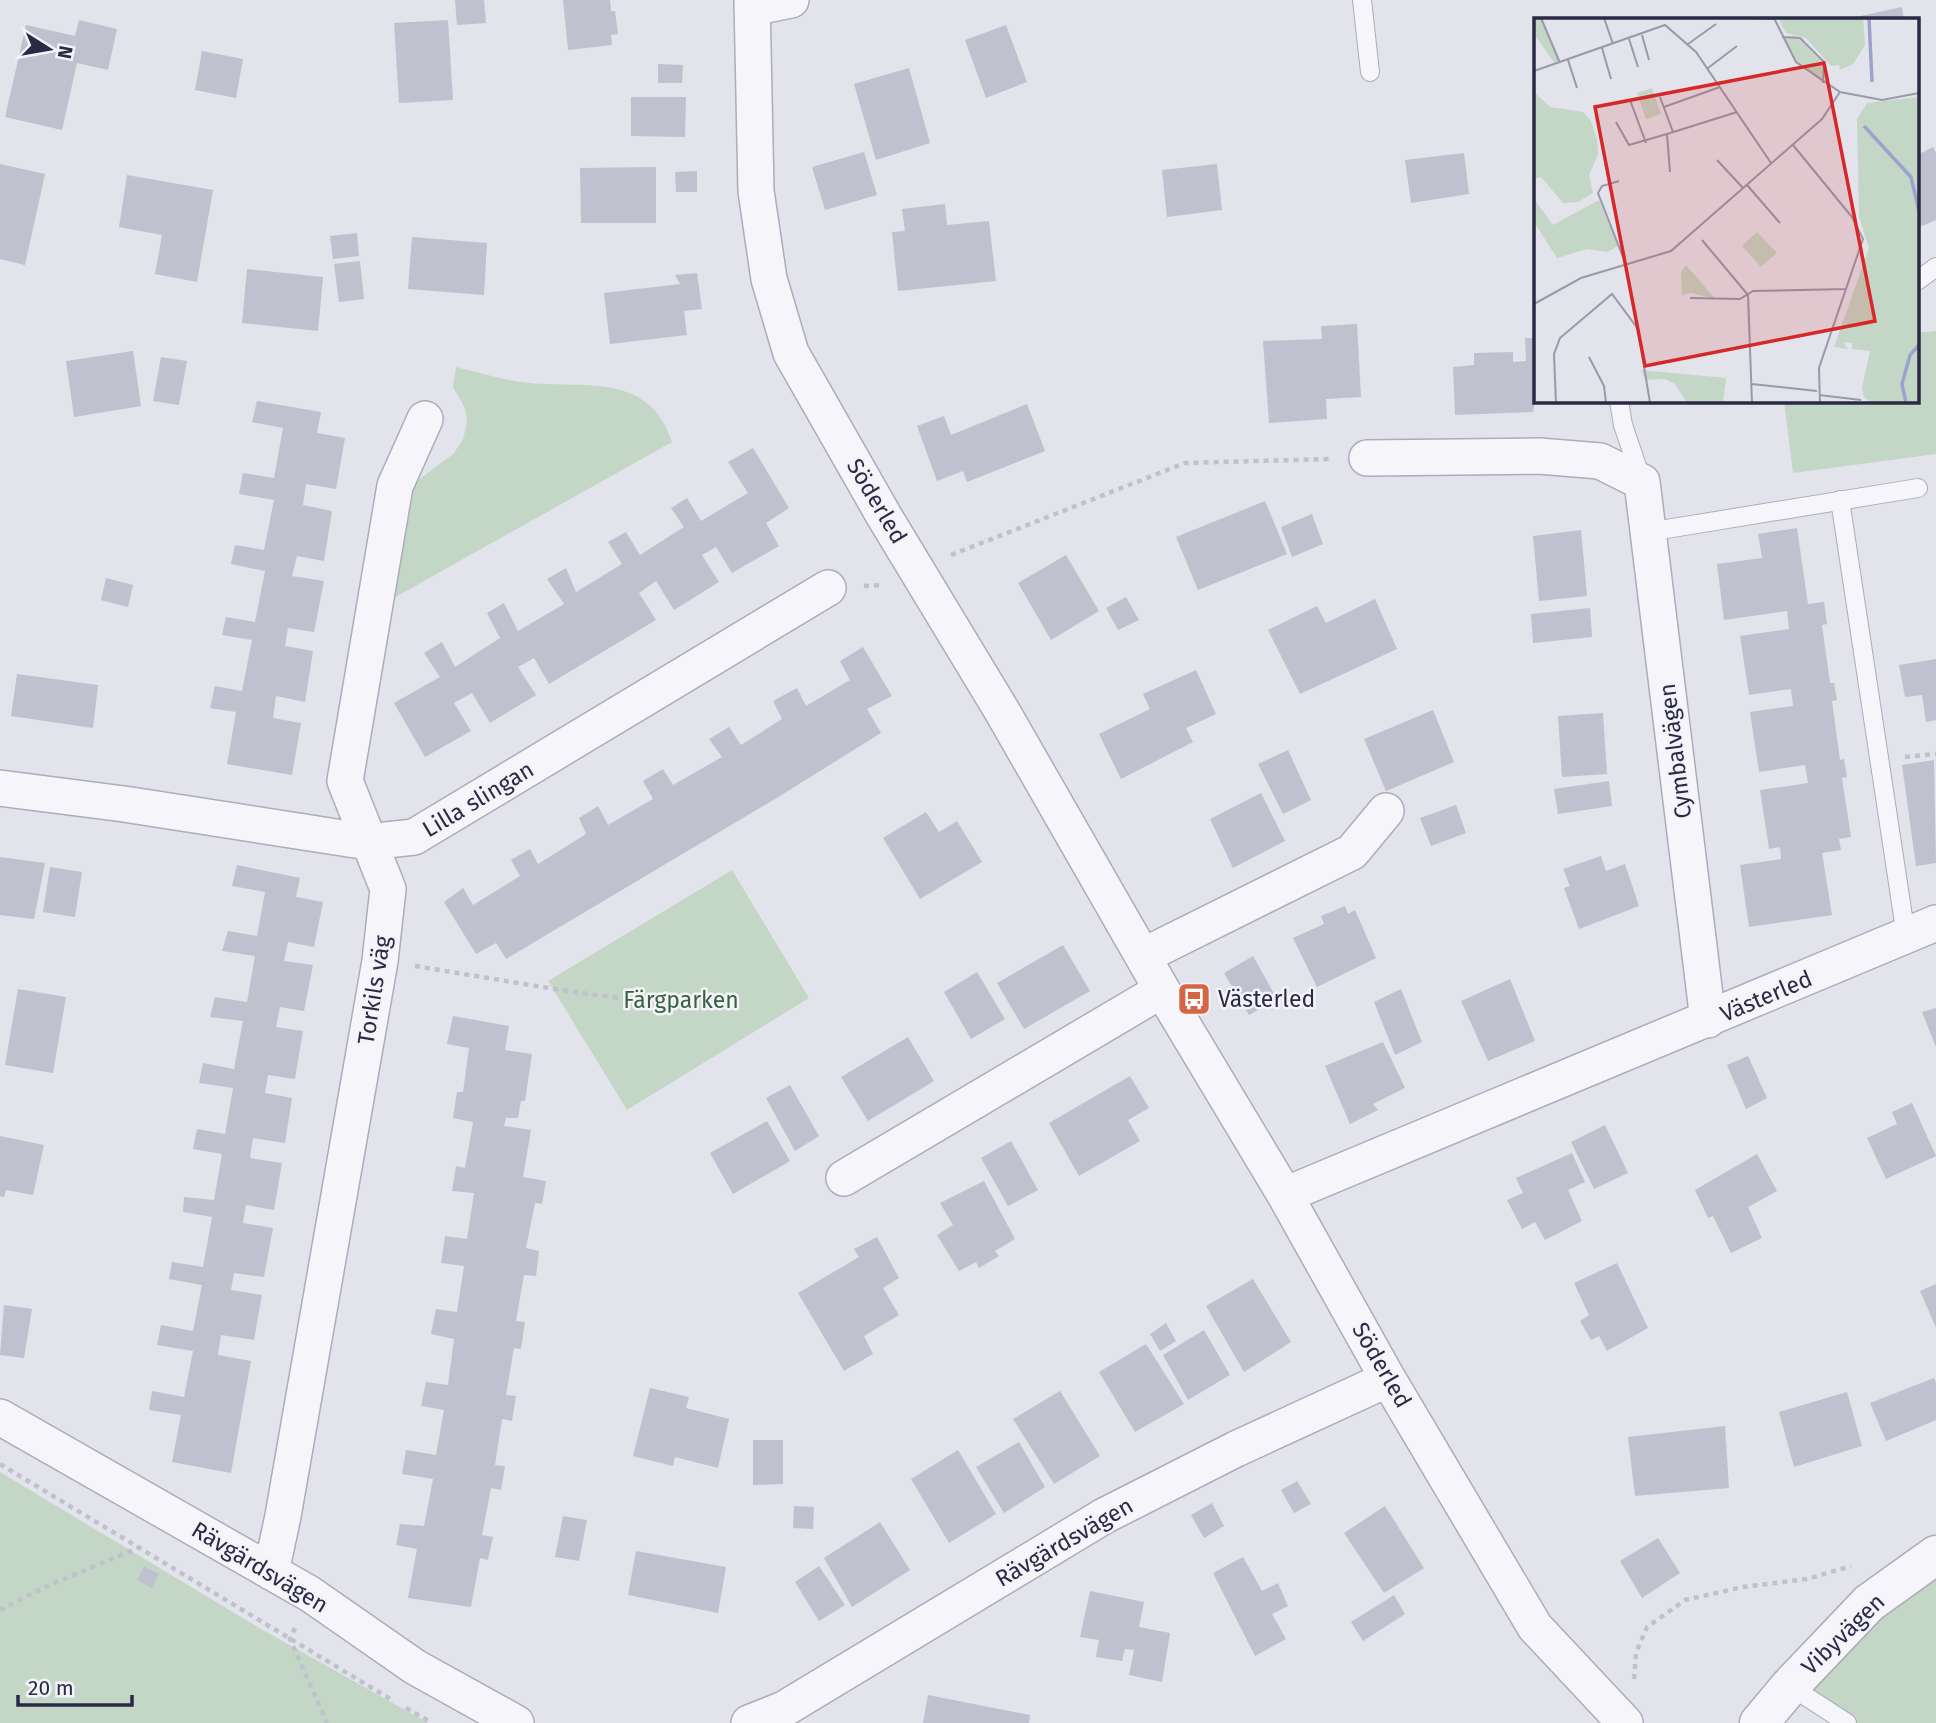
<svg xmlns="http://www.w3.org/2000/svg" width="1936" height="1723" font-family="'Fira Sans',sans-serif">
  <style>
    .green { fill: #c4d6c6 }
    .building { fill: #c0c0cf }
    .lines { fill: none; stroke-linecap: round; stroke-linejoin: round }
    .service-casing { stroke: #acacba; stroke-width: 20 }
    .minor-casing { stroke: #acacba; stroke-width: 38 }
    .tertiary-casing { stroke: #acacba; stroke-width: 41 }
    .path { stroke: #c1c1cb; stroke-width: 4.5; stroke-dasharray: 5 5; stroke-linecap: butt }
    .service { stroke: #f6f6fa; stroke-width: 18 }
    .minor { stroke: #f6f6fa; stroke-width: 35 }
    .tertiary { stroke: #f6f6fa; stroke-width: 38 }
    .labels { text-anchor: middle; stroke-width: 5; stroke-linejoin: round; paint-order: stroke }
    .street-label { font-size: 23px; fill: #2a2a45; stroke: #f3f3f9 }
    .poi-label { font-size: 23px; fill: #2a2a45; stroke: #f3f3f9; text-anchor: start }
    .park-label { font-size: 23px; fill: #37613f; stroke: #f3f3f9 }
    .inset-river { fill: none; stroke: #9da2cd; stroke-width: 3.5 }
    .inset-road { fill: none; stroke: #9999a9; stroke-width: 2 }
    .view { fill: #d62828; fill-opacity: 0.15; stroke: #d62828; stroke-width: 3.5 }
    .inset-edge { fill: none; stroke: #2a2a45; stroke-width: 3.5 }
  </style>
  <rect width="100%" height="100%" fill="#e3e3ec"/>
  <path class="green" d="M1936,331V454L1793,473L1784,401H1917V333Z
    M456,367C481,373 505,381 530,383C587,388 650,373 672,442L383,604L402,498L417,481L453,454L463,440L467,422L465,408L453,387Z
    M732,870L809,998L627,1110L548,981Z
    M0,1472L261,1629L428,1723H0Z
    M1936,1555V1723H1847L1790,1686Z"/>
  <path class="building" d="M455,0H484L486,23L457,25Z
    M563,0H610L611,11H615L618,34L611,35L612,45L568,50Z
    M1902,7L1904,19H1852L1851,18Z
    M79,20L117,29L108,70L77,63L62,130L5,117L26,25L75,36Z
    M448,20L453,100L399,103L394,23Z
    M1006,25L1027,82L986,98L965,40Z
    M202,51L243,59L236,98L195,90Z
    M658,64L683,65L682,83H658Z
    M909,68L930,143L876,160L854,84Z
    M631,97H686L685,137L631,136Z
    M1933,147L1936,153V220L1917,228V155Z
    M864,152L877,195L825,210L812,167Z
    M1464,153L1469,194L1411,203L1405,160Z
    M0,164L45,174L25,265L0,259Z
    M1217,164L1222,210L1167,217L1162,170Z
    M656,167V223H581L580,168Z
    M697,171V192H676L675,172Z
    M127,175L213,190L197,282L155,274L162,235L119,227Z
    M945,204L947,225L989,221L996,281L898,291L892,232L905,231L902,209Z
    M357,233L359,256L333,259L330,236Z
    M412,237L487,243L484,295L408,289Z
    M360,261L364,299L339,302L334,264Z
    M247,269L323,277L318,331L242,323Z
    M697,273L702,309L684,311L687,335L610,344L604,293L680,284L675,275Z
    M1357,324L1361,397L1326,399L1327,419L1269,423L1263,341L1322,339L1321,326Z
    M1525,338H1535V402L1533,412L1455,415L1453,367L1474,365V353L1513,352V362L1526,361Z
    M133,351L141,406L74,417L66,361Z
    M161,357L187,361L179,405L153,401Z
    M257,401L321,412L317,433L345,438L336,489L306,484L303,505L332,511L324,561L297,556L292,576L324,581L314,632L288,628L285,646L313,651L305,702L276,696L273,718L301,723L292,775L227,764L236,712L210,708L215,686L242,691L252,640L222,635L226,617L255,622L265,571L231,564L235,545L264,550L274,500L239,494L243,473L274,478L283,428L252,422Z
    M1027,404L1045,451L967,482L963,471L937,481L917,426L944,416L951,435Z
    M753,448L789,508L766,523L779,546L732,573L716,547L702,555L719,582L674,610L656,581L639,593L656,620L549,684L534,658L518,667L536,695L490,723L472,693L454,703L471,731L425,757L394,703L440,677L424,653L442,642L455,667L500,638L487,613L504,603L518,631L564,604L547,579L566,568L576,592L622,564L608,542L626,532L640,555L684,527L671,508L687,498L701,521L748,493L728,462Z
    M1265,501L1287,554L1198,590L1176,537Z
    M1312,514L1323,544L1292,557L1281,527Z
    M1797,528L1808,604L1824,602L1827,624L1822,625L1830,683H1834L1837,700L1832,701L1840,760L1844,759L1847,777L1842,778L1851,837L1839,839L1841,850L1822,853L1832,915L1749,927L1740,865L1781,859L1780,847L1769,849L1760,790L1808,783L1805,765L1759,772L1750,712L1793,706L1791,689L1749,695L1740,636L1789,629L1787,611L1724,620L1717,564L1762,558L1758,534Z
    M1581,530L1587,596L1539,601L1533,536Z
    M1066,555L1099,611L1051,640L1018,583Z
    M106,578L133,585L128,607L101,600Z
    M1126,597L1139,620L1118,630L1106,608Z
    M1375,599L1397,649L1300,694L1268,630L1317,606L1326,623Z
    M1590,608L1592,637L1533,643L1531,614Z
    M863,647L892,696L867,709L881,733L775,799L506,959L496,943L476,954L444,902L463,888L473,905L520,876L511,860L530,849L538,864L586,834L579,818L598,806L608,825L653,799L643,781L663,769L673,785L722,757L709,739L729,727L741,745L782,719L773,701L797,688L806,706L850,680L840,661Z
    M1936,659V720L1926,722L1922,695L1905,697L1899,665Z
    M1196,670L1216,714L1186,728L1193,742L1121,779L1099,734L1150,709L1143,694Z
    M17,674L98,685L93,728L11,716Z
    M1433,710L1454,762L1386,791L1364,739Z
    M1603,713L1607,774L1562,777L1558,716Z
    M1288,750L1311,800L1283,814L1258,764Z
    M1934,760L1936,863L1916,866L1902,765Z
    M1609,781L1612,806L1558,814L1554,789Z
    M1261,793L1285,841L1233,868L1210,819Z
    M1456,805L1466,833L1431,846L1420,818Z
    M926,812L939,832L957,821L982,862L920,899L883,838Z
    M1601,856L1606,871L1625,864L1639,906L1579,929L1564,888L1570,886L1563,869Z
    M0,857L45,863L34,919L0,915Z
    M237,865L300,878L296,897L323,902L314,947L288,942L284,961L313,965L304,1011L280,1007L276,1027L303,1031L295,1079L268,1075L265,1093L292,1098L285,1143L253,1138L250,1158L282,1163L274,1210L246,1205L243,1223L273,1228L264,1277L234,1273L231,1290L262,1295L254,1340L221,1335L218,1355L251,1361L231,1473L172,1462L181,1415L149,1410L152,1391L184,1397L193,1351L157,1345L161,1325L193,1331L202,1285L169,1279L172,1262L203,1267L212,1217L183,1212L184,1197L214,1200L222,1154L193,1149L197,1129L225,1134L233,1088L199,1083L203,1063L234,1069L243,1021L210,1017L215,997L247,1002L255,956L222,951L228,931L257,936L265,892L232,886Z
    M50,867L82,872L75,917L43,912Z
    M1345,906L1348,914L1355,910L1376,958L1317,987L1293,938L1324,924L1321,916Z
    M1063,945L1090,991L1024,1029L997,983Z
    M1253,956L1277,999L1249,1015L1224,973Z
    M977,972L1005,1019L971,1039L944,992Z
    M1510,979L1535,1041L1488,1061L1461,1001Z
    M18,989L66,997L53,1073L5,1065Z
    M1401,989L1422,1042L1395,1055L1374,1002Z
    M1936,1008V1047L1922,1012Z
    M453,1016L509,1026L505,1050L532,1054L525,1101H521L518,1118H506L504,1126L531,1130L523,1177L546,1181L542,1204L535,1203L526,1248L539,1251L536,1276L524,1275L516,1321L525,1322L521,1349L514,1348L506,1395L516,1396L512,1421L502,1419L495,1465L505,1466L501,1490L491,1488L482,1535L493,1537L488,1560L480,1558L471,1607L408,1598L417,1549L396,1545L400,1524L424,1526L433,1479L402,1474L406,1450L436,1455L444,1410L421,1406L426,1382L448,1385L454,1339L431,1334L436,1309L457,1312L464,1266L441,1263L445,1236L467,1239L474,1193L452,1191L456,1166L465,1168L473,1122L453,1118L457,1092H463L469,1048L447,1044Z
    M908,1037L934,1081L868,1121L841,1077Z
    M1383,1042L1405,1088L1373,1104L1378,1110L1350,1124L1325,1066Z
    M1748,1056L1767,1098L1746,1109L1727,1065Z
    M1130,1076L1149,1108L1128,1120L1140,1141L1079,1176L1049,1123Z
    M790,1085L819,1136L795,1151L766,1098Z
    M1912,1103L1936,1156L1886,1179L1867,1138L1897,1124L1892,1112Z
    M767,1121L790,1161L733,1194L710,1153Z
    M1605,1125L1628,1173L1594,1189L1571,1142Z
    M0,1136L44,1145L33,1195L6,1190L4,1197L0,1196Z
    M1011,1141L1038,1190L1008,1206L981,1158Z
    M1572,1153L1585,1182L1568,1190L1582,1221L1545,1240L1535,1222L1522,1229L1507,1200L1523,1193L1516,1178Z
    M1757,1154L1777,1191L1748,1207L1762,1238L1731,1253L1713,1216L1708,1218L1695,1190Z
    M984,1181L1015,1239L995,1251L999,1256L979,1268L976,1262L959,1271L937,1235L953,1225L940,1203Z
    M877,1237L899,1278L883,1288L899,1315L864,1336L873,1354L844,1371L798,1293L859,1257L854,1249Z
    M1617,1263L1648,1328L1607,1351L1599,1336L1591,1340L1580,1321L1589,1315L1574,1283Z
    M1253,1279L1291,1342L1244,1372L1206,1306Z
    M1936,1284V1328L1920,1291Z
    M4,1305L32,1309L24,1358L0,1355Z
    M1166,1323L1176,1341L1160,1351L1150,1334Z
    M1204,1330L1230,1375L1188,1400L1163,1355Z
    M1146,1344L1184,1404L1135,1432L1099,1372Z
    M1934,1378L1936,1382V1420L1886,1441L1870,1403Z
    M650,1388L689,1397L686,1408L729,1419L718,1468L675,1457L673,1466L633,1456Z
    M1060,1391L1100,1456L1054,1484L1013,1419Z
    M1847,1392L1862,1446L1794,1467L1779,1412Z
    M1725,1426L1729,1488L1635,1496L1628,1437Z
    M753,1440H783V1484L753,1485Z
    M1019,1442L1045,1487L1004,1513L976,1467Z
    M958,1450L996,1514L949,1543L911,1479Z
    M1297,1481L1311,1504L1294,1513L1281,1490Z
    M1212,1503L1224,1526L1204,1538L1191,1515Z
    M794,1506L814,1507L813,1529L793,1528Z
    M1385,1506L1424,1568L1384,1593L1344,1533Z
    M563,1516L587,1520L579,1561L555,1557Z
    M880,1522L910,1570L852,1607L824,1558Z
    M1658,1538L1680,1573L1642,1598L1620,1561Z
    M636,1551L726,1567L718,1613L628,1595Z
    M1243,1557L1262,1591L1278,1583L1288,1606L1272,1614L1286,1639L1255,1656L1213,1573Z
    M144,1566L159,1574L152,1588L137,1580Z
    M819,1566L845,1605L819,1621L795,1582Z
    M1090,1591L1144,1602L1139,1627L1170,1633L1162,1682L1129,1675L1134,1650L1125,1649L1122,1661L1096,1657L1099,1640L1080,1637Z
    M1394,1595L1405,1614L1363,1641L1351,1622Z
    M928,1695L1030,1715L1029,1723H923Z"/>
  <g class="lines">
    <defs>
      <path id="service" d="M1362,0L1370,72
        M1917,281L1936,267
        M1619,401L1623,425L1642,481
        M1840,500L1906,936
        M1648,532L1918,488
        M1790,1686L1847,1723"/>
      <path id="minor" d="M752,0L756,191L769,279L791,353L884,516L1002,711L1162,990L1285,1195L1388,1379L1535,1627L1625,1723
        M752,8L791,0
        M1367,458L1539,456L1600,461L1642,482L1708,1020
        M0,788L124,804L368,842L414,837L828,588
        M1143,956L1352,852L1386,811
        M844,1178L1162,990
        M1285,1195L1936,923
        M0,1417L310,1594L415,1667L516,1723
        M271,1572L283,1516L380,961L388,889L345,781L395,486L425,419
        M749,1723L784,1709L1104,1516L1236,1449L1388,1379"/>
      <path id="tertiary" d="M1759,1723L1790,1686L1869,1603L1936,1555"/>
    </defs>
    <use href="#service" class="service-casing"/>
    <use href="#minor" class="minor-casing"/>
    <use href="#tertiary" class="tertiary-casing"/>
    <path class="path" d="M951,555L1185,463L1331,459
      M864,586L883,585
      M1905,757L1936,754
      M415,966L567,991L683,1007
      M0,1464L392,1700
      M0,1610L45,1587L138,1548
      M295,1628L290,1639L327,1723
      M1634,1679L1636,1653L1647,1627L1685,1600L1743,1587L1807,1579L1851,1566
      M406,1708L432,1723"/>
    <use href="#service" class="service"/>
    <use href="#minor" class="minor"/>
    <use href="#tertiary" class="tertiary"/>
  </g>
  <defs>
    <symbol id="bus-square" viewBox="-11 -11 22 22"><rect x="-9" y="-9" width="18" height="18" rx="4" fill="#d46645" stroke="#f3f3f9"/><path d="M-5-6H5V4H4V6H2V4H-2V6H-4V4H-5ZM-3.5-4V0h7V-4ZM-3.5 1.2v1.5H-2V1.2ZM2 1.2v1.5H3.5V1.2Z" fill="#fff"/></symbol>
  </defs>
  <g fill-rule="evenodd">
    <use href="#bus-square" x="1175" y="980" width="38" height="38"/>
  </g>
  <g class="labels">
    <g class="street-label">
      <text transform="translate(877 501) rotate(59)" y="8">Söderled</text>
      <text transform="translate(1675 751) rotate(-97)" y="8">Cymbalvägen</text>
      <text transform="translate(478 799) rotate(-31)" y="8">Lilla slingan</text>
      <text transform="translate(374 990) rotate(-81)" y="8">Torkils väg</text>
      <text transform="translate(1766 996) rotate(-23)" y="8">Västerled</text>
      <text transform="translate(1382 1365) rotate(60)" y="8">Söderled</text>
      <text transform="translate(1064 1542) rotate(-30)" y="8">Rävgärdsvägen</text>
      <text transform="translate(260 1567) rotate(31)" y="8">Rävgärdsvägen</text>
      <text transform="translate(1843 1634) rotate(-44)" y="8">Vibyvägen</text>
    </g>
    <g class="poi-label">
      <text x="1218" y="1007">Västerled</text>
    </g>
    <g class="park-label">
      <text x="681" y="1008">Färgparken</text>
    </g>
  </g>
  <g transform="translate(1534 18)">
    <rect width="385" height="385" fill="#e3e3ec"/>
    <path d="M0,0H7L26,45L21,46L0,16ZM244,0H329L331,27L319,46L306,52L305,47L297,48L272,20L252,15ZM262,18L293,49L289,65L262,44L248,19ZM118,70L127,96L112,101L103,75ZM0,74L16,89L49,94L57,103L63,121L64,136L55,157L59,175L44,184L29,185L7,159L0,161ZM385,79V385H338L330,379L328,370L336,333L318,331V325L309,324L314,331L300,329L335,230L325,199L323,101L333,85ZM0,181L19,207L65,182L84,228L73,234L53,231L23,240L0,204ZM223,214L243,235L227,249L208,228ZM152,247L181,281L157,275L148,277L147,254ZM107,352L192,360L189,385H153L141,366L131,361L111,362Z" fill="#c4d6c6"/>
    <path class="inset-river" d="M335,0L338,64M330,108L377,159L385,193M372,385L368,366L376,337L385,327"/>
    <path class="inset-road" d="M7,0L26,45M70,0L79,26M216,0L240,1M240,0L262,44L306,74L348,82L385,75M385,0V55M108,17L115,42M248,19L266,20L290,44L289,65M95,21L104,49M154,26L182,6M68,30L77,61M34,42L43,70M174,50L203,28M0,53L131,7L162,34L237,145M126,79L139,114M96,82L112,125M130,89L186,69M82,104L95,127L133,116M259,127L318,199L329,221L285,350L286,385M183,142L209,170M136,154L133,116L203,94M85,163L68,168L64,175L92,247M213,167L246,205M168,222L214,277L218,385M156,280L206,281L219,273L313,271M0,286L47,260L137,233L288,101L306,74M55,339L70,368L72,385M218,366L283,373M285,377L327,382M22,385L20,336L26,320L78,276L104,311L116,385"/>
    <path class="view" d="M290,45L341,303L111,348L61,89Z"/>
    <rect width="385" height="385" class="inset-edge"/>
  </g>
  <g transform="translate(49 49) rotate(101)" stroke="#f3f3f9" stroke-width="5" paint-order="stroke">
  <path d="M0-5L12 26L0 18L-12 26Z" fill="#2a2a45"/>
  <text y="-10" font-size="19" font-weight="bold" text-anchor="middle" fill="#2a2a45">N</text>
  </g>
  <path d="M18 1695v10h114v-10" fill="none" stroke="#2a2a45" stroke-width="3.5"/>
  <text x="28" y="1695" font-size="21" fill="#2a2a45" stroke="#f3f3f9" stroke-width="5" paint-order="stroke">20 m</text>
</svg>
